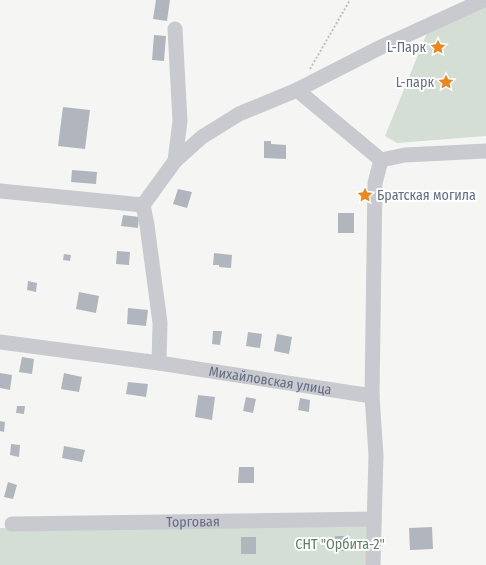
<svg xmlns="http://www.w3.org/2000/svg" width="486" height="565" font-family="'Fira Sans Condensed',sans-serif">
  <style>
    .green { fill: #d5ded4 }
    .building { fill: #b1b5bd }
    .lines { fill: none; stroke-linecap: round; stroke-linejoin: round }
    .path { stroke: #bdbfc2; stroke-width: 2; stroke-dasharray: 2 2; stroke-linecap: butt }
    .minor { stroke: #c9cacf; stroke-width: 15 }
    .labels { text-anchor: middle; stroke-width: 4; stroke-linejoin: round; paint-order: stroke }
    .poi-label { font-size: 14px; fill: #646d85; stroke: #fff; text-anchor: end }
    .street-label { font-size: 14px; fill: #646d85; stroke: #fff }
    .park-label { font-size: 14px; fill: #637c65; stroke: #fff }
  </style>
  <rect width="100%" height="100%" fill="#f5f6f3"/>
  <path class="green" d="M486,3V136L397,143L385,136L429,28Z
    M370,523L368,565H0V528Z"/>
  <path class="building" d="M156,0H170L167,21L153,19Z
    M154,35L166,36L164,61L152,60Z
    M63,107L90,110L85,149L58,146Z
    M264,141H271V144L286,145V159L264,158Z
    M72,170L97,172L96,184L71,182Z
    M178,189L192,192L187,208L173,204Z
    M338,213H354V233H338Z
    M123,215L139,217L138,228L121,226Z
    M117,251L130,252L129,265L116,264Z
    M214,253L232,255L231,268L219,267V265H213Z
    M64,254L71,255L70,261L63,260Z
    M28,281L37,283L36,292L27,290Z
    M79,292L99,296L96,313L76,309Z
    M128,308L148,310L146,326L127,324Z
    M213,331H222L220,345L212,344Z
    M248,332L262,334L260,348L246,346Z
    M277,334L292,337L289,354L274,351Z
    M22,357L34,359L32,374L19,372Z
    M0,373L12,375L10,390L0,388Z
    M64,373L82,377L79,392L61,389Z
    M128,382L148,384L146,397L126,394Z
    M198,395L215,397L212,420L195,417Z
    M246,397L256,399L253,413L243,411Z
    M300,398L310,400L309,412L298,410Z
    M17,406H25L24,414L16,413Z
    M0,421L5,422L4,432L0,431Z
    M11,444L20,445L19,457L10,455Z
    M64,446L85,450L82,462L62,458Z
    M239,467H254V483H238Z
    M8,482L17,485L13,499L4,497Z
    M432,527L433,549L410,550L409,528Z
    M335,536H346V551H335Z
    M241,537H256V554H241Z"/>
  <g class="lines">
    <path class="path" d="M310,69L350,0"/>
    <g class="minor">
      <path d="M175,29L180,121L175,161"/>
      <path d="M297,90L381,47L484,0"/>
      <path d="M0,191L143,205L147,225L160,323L159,363"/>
      <path d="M143,205L175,161L202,137L239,114L297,90L381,160L405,155L486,151"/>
      <path id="s1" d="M0,342L159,363L372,396"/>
      <path id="s2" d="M12,524L374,519"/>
      <path d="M373,565L376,455L372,396L375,183L381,160"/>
    </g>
  </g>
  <defs>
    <symbol id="sight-bare" viewBox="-9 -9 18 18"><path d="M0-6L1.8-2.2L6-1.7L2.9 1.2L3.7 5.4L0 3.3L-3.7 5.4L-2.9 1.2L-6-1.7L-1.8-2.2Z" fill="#e88821" stroke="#fff" stroke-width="2.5" paint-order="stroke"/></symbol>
  </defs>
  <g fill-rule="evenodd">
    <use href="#sight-bare" x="427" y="36" width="22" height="22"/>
    <use href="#sight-bare" x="435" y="71" width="22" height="22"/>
    <use href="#sight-bare" x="354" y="184" width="22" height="22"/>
  </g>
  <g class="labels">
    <g class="poi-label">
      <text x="426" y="52">L-Парк</text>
      <text x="434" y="87">L-парк</text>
      <text x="377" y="200" text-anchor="start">Братская могила</text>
    </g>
    <g class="street-label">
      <text dy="5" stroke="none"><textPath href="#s1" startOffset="273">Михайловская улица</textPath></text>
      <text dy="5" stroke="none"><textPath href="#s2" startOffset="181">Торговая</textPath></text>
    </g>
    <g class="park-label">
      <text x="340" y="549">СНТ "Орбита-2"</text>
    </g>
  </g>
</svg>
